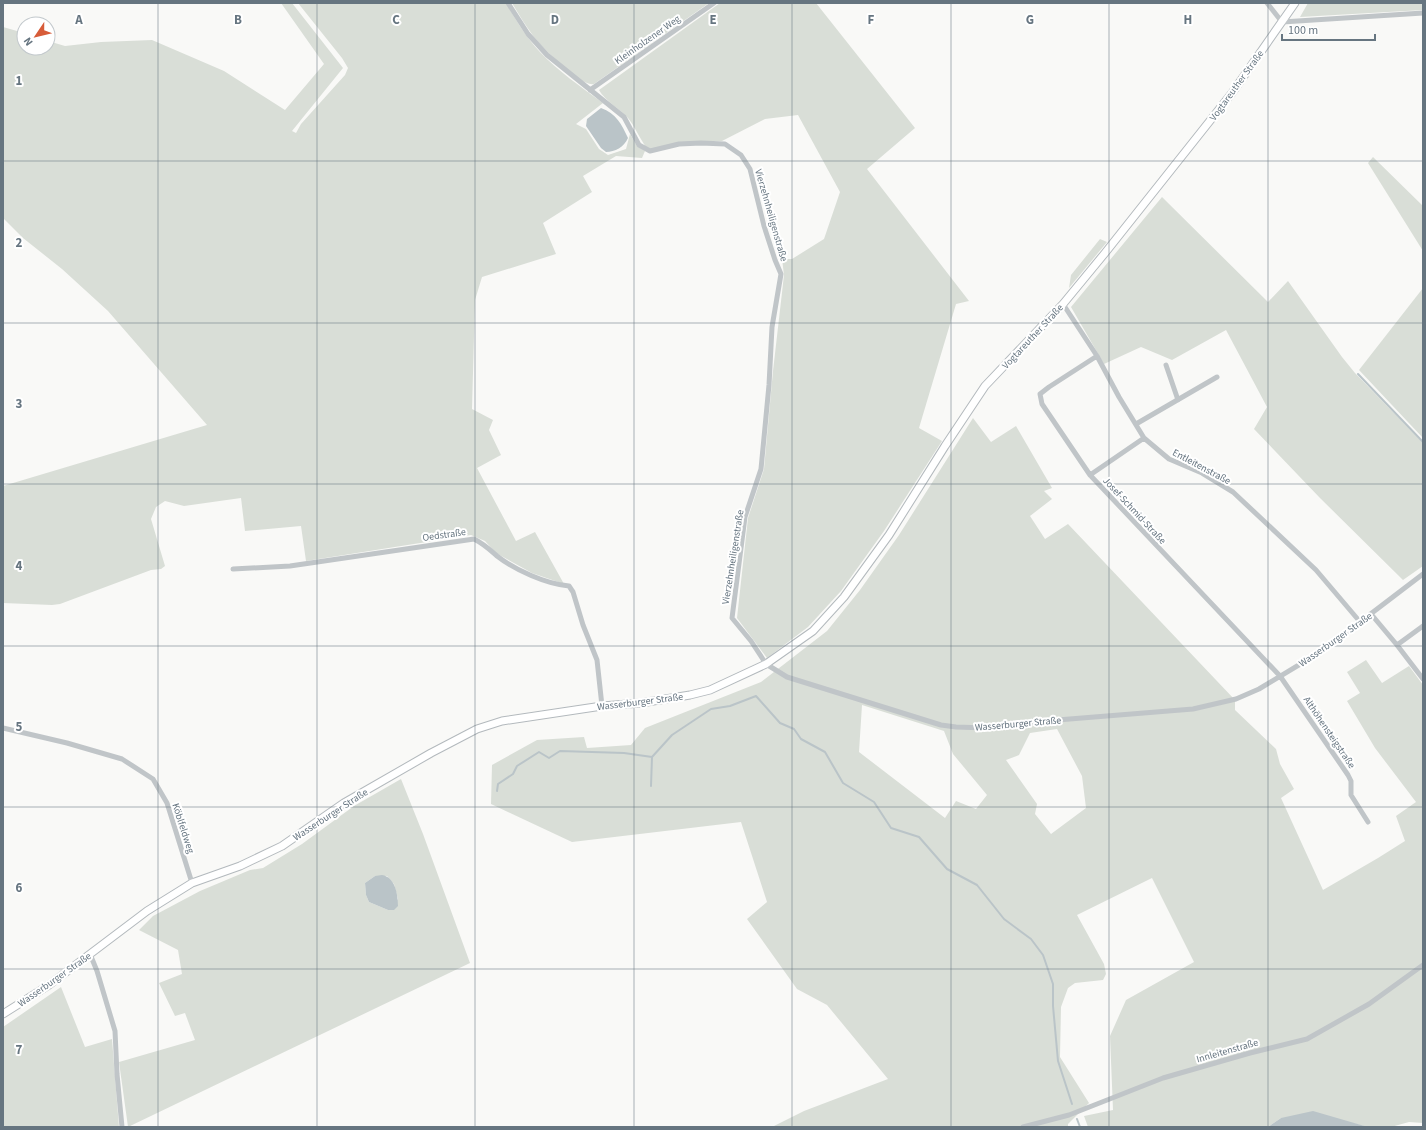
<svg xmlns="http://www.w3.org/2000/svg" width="1426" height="1130" font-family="'Source Sans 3',sans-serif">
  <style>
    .green { fill: #d9ded7; fill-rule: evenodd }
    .water { fill: #bac4c8 }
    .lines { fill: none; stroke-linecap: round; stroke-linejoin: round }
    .stream { stroke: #bac4c8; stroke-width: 2 }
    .secondary-casing { stroke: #b3b9bd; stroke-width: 9 }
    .street { stroke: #c0c5c8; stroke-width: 5 }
    .secondary { stroke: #fff; stroke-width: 7 }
    .grid { fill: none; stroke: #667580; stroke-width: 1; stroke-opacity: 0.55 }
    .labels { text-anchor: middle; stroke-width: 4; stroke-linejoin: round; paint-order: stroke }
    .street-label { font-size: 10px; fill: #667580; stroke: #fff }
    .grid-label { font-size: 13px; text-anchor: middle; font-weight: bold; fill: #667580; stroke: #fff; stroke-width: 4; stroke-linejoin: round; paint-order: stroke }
  </style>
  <rect width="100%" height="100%" fill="#f9f9f7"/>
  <path class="green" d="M281,3H292L343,68L292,131L296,133L301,124L345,75L348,68L342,58L298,3H506C516,20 526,37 540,52C558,71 581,87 603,103L576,124L586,129L599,149L608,155L626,149L630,134L637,146L645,151L642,158L616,156L583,176L592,192L543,223L556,254L482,277L475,300L472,409L493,420L489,430L501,455L477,468L516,541L535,532L564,584L532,573L496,553L485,541L471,535L306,561L301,526L245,531L241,498L184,506L165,501L156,507L151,519L165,566L161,569L151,570L60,604L52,605L3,603V486L207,425L108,311L62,269L23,238L3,218V27L24,33V48H48V41L65,46L101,42L152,40L224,71L285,110L324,64Z
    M512,3H709L594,84C580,87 543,48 534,37C526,26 519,15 512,3Z
    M720,3H816L915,128L867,169L969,301L956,304L919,428L942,441L884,531L841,591L808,627L767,658L737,618L748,518L764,469L773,371L784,275L782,259H792L824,239L840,192L798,115L765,119L722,141H701L651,149L646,147C640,139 634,125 628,118C619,108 605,101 599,90Z
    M1308,3H1423V10L1300,17Z
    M1373,157L1423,206V251L1368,163Z
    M1162,197L1268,302L1288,281L1342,357L1355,373L1423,443V566L1403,580L1320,498L1254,429L1267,407L1226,330L1172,360L1141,347L1104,364L1071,307Z
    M1100,239L1107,242L1069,288L1071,275Z
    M1423,288V438L1359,370Z
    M973,418L991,442L1016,426L1052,488L1044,491L1052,499L1030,516L1045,539L1068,524L1235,700V710L1276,749L1280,764L1294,789L1281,798L1323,890L1378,858L1405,841L1396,816L1416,802L1375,748L1347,701L1360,693L1347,672L1366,660L1382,683L1409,666L1423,685V1123L1409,1122L1391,1127H1368L1348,1122L1281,1118L1268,1127H1088L1084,1116L1113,1110L1110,1036L1126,1000L1194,962L1152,878L1077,915L1104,964L1106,974L1103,980L1075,983L1068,988L1061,1007L1060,1057L1089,1103L1068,1124V1127H772L804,1111L888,1079L827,1005L797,989L747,919L767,902L741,822L572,842L491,804L492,765L537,740L584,737L587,748L631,745L645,728L761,682L827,631L860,590L899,535ZM862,705L944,731L953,754L987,795L976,809L956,801L945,818L859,752ZM1057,729L1082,776L1086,808L1051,834L1035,814L1037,804L1006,760L1019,755L1030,733Z
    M401,779L423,834L470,963L128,1127L119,1062L195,1040L185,1013L175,1016L159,983L182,974L178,950L139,930L153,916L200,891L250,870L263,868L302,844L354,806ZM375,876H387L394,884L398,899L388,910L369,902L366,895L365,883Z
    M61,987L85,1047L112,1039L119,1127H3V1027Z"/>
  <path class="water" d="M601,108C616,113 622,125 628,138C624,147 615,152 606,152L601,148L586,126L587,119Z
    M382,875C395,877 398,894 398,906L394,910H388L369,902L366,895L365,883L375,876Z
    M1313,1111L1368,1127H1268L1281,1118Z"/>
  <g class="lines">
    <path class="stream" d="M1358,374L1423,442
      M651,786L652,757
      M497,791L498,784L513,774L517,766L539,752L549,758L560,751L624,753L652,757L672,735L711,709L730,706L756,696L780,723L794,729L801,739L825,752L843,783L874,802L891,828L919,837L947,869L977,885L1004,919L1031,939L1043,955L1053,984V1006L1058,1061L1072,1104
      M1077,1119L1080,1127"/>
    <defs>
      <path id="secondary" d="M3,1014L49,985L147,911L192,883L240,866L282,846L344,803L431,753L477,729L502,721L602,706L641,703L690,695L710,690L766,664L813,631L844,597L889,535L945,446L985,386L1063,304L1105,253L1232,93L1295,3"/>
    </defs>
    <use href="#secondary" class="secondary-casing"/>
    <path class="street" d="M508,3L528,34L547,55L624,117L639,145L650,151L679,144L701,143L725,144L741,155L750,169L764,226L775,260L781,274L772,327L769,385L761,469L745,517L732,618L751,641L766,664L787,677L941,725L956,727L987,728L1045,721L1193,709L1236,699L1259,689L1322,651L1423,574
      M1267,3L1282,22L1423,13
      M590,90L714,3
      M1063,304L1097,356L1119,397L1144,438L1169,459L1202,473L1233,492L1316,570L1361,623
      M1097,356L1049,387L1040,394L1042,404L1090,475L1280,676L1348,775L1351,781V795L1368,822
      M1166,365L1178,400
      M1136,424L1217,377
      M1090,475L1144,438
      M233,569L290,566L474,539C484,544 489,549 497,556C515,570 546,584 569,586L573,592L583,625L597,660L602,706
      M1371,614L1397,645L1423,679
      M1397,645L1423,626
      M3,728L67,743L122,759L153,779L167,803L192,883
      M90,954L97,971L115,1031L117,1074L122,1127
      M1023,1127L1069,1115L1163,1078L1250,1053L1307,1039L1369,1004L1423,965"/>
    <use href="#secondary" class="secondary"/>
  </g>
  <path class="grid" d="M158,3V1127M317,3V1127M475,3V1127M634,3V1127M792,3V1127M951,3V1127M1109,3V1127M1268,3V1127M3,161H1423M3,323H1423M3,484H1423M3,646H1423M3,807H1423M3,969H1423"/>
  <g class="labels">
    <g class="street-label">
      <text transform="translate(647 39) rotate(-35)" y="4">Kleinholzener Weg</text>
      <text transform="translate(1236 85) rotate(-54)" y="4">Vogtareuther Straße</text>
      <text transform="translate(772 215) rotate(74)" y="4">Vierzehnheiligenstraße</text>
      <text transform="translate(1032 336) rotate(-47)" y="4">Vogtareuther Straße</text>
      <text transform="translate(1202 466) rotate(28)" y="4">Entleitenstraße</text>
      <text transform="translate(1135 510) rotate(47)" y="4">Josef-Schmid-Straße</text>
      <text transform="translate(444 534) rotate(-8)" y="4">Oedstraße</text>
      <text transform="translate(732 557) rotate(-81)" y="4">Vierzehnheiligenstraße</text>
      <text transform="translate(1335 639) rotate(-35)" y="4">Wasserburger Straße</text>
      <text transform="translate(640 701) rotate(-7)" y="4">Wasserburger Straße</text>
      <text transform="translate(1018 723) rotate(-5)" y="4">Wasserburger Straße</text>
      <text transform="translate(1330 732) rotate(56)" y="4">Althöhensteigstraße</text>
      <text transform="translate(330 814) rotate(-33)" y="4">Wasserburger Straße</text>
      <text transform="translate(184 828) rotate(72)" y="4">Köblfeldweg</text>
      <text transform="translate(54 979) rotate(-35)" y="4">Wasserburger Straße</text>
      <text transform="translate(1227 1050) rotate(-16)" y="4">Innleitenstraße</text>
    </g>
  </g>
  <g class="grid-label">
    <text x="79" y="24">A</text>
    <text x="238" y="24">B</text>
    <text x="396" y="24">C</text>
    <text x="555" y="24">D</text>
    <text x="713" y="24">E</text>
    <text x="871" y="24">F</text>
    <text x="1030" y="24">G</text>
    <text x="1188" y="24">H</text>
    <text x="19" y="85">1</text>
    <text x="19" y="247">2</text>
    <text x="19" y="408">3</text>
    <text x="19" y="570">4</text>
    <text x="19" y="731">5</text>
    <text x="19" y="892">6</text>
    <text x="19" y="1054">7</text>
  </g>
  <rect width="1426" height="1130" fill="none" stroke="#667580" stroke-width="8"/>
  <g transform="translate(36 36) rotate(235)"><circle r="19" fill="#ffffff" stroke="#c2c8cc"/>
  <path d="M0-3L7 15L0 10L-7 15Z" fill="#d75c39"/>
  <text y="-6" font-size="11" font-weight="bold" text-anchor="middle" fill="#667580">N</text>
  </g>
  <path d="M1282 34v6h93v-6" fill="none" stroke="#667580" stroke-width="2"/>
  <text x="1288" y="34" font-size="12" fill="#667580" stroke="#ffffff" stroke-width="3" paint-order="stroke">100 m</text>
</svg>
